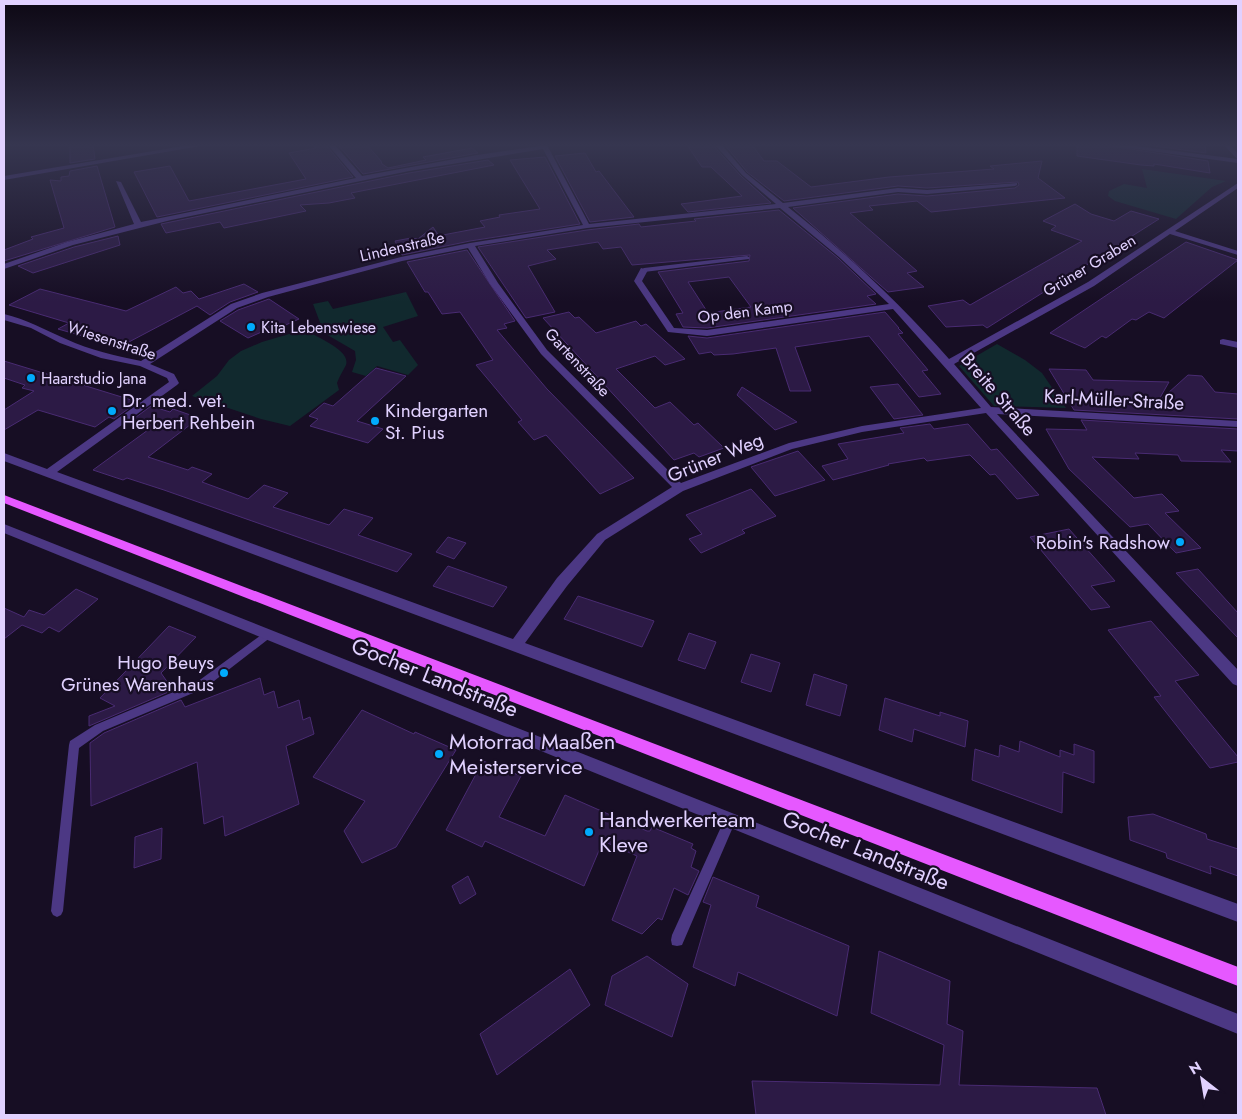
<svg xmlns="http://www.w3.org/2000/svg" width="1242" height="1119" font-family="Jost,sans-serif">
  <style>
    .green { fill: #11292e }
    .building { fill: #2c1a45; stroke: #492b72; fill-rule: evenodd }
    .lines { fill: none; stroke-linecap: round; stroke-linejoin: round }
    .service { fill: #4c3884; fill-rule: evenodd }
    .minor { fill: #4c3884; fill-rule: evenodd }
    .tertiary { fill: #4c3884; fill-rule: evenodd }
    .primary { fill: #e658ff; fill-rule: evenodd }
    .poi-dot { fill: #00aafc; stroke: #170e24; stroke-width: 2 }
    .labels { text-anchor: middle; stroke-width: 4.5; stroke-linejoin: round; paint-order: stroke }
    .far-street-label { font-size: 16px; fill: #e1d1ff; stroke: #170e24 }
    .far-poi-label { font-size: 16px; fill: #e1d1ff; stroke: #170e24; text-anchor: start }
    .street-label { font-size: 19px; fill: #e1d1ff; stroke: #170e24 }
    .poi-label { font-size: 19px; fill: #e1d1ff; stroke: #170e24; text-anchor: start }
    .near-street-label { font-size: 22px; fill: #e1d1ff; stroke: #170e24 }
    .near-poi-label { font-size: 22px; fill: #e1d1ff; stroke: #170e24; text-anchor: start }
  </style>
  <rect width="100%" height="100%" fill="#170e24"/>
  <path class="green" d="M1142,169L1226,181L1212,187L1176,219L1115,201L1108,196L1109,191L1124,184L1147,188Z
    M406,292L418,316L383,327L393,342L400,340L418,365L408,375L377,366L366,376L352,372L356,360L355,351L324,333L313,304L328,301L333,309Z
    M306,329C315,338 351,349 346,365C343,371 339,377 337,383L339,390L290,426L261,419L192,396L217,376L229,360L241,351L262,342Z
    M997,344L1025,360L1042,373L1066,408L994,406L959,366Z"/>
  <path class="building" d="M70,145H93L95,159L70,163Z
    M314,145H326L353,177L157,217L134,172L170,166L189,201L306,179L289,153L316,148Z
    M338,145H367L381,161L382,164L388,168L426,160L423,157L472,148L478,153L363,174Z
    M687,145H713L741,176L771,203L688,212L681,204L742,196L711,167H702Z
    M725,145H752L764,161H777L811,187L889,177L994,169L990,166L1042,161L1038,178L1065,198L931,212L917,201L869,206L873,210L850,213L917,271L907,273L924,287L888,292L793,208L898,194L927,196L1015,188L1019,185L1018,182L927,188L898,186L784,201L747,172Z
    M1077,145H1105L1208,161L1210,173L1154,164V166L1141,165L1077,156Z
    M1147,145H1205L1206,153Z
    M585,153L596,172L599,171L634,217L590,222L555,156Z
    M545,157L580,224L470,241L402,255L395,241L411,238L418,239L433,227L439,236L448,234L485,227L480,221L500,217L499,215L540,209L510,160Z
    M488,160L494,165L351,193L355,198L329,203L300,205L306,211L224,228L220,222L166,233L161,224L409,173Z
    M97,166L115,227L4,261V250L33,239L31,237L64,228L50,180L61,181V177L69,176L70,171Z
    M1075,204L1091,214L1114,221L1131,211L1159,219L987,328L983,325L946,327L928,306L963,300L970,305L1082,241L1051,230L1056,226L1043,221Z
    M779,210L838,258L876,294L867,296L876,304L707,328L683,327L676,314L683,313L658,272L749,261L750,255L632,265L621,247L603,249L598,242L547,250L556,259L528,266L555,312L526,318L478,247L587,230L639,224L641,227L696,221L694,219ZM729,277L751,307L708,313L688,282Z
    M118,236L120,245L33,273L18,266L74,247Z
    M1186,242L1238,260L1164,318L1149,312L1136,320L1132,319L1106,338L1102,336L1085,348L1050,333Z
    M467,250L515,321L504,324L507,328L497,330L547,389L634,478L600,494L546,435L534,440L518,422L522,420L476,365L493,360L460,312L442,314L428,292H425L407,262Z
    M244,284L258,292L230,302L210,315L197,306L127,343L120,339L111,344L58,329L69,323L9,305L40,289L126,311L176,287L183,293L191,291L199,299Z
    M269,299L299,319L270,332L266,330L248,338L220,321L238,310Z
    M569,312L575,318L579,317L596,333L636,321L641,326L646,324L685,359L665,365L655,356L616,369L655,408L670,402L694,425L698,423L724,448L699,457L694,453L674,460L543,318Z
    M885,312L899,328H898L903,333L898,334L928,370L922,371L941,394L919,397L869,336L795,347L811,391H790L776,348L733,354L714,355L711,352L699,354L688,336L707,338Z
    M4,361L86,386L138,402L114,419L109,417L95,427L38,410L4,430V410L34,391L22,388L25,385L4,378Z
    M376,368L406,376L357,421L383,429L368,443L310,426L318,419L309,416L324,403L333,406Z
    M1049,369L1086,370L1093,380L1169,382L1157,403L1188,375L1202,376L1215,392L1238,394V419L1074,410Z
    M898,384L923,415L894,419L870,387Z
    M742,387L797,422L775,430L737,395Z
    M151,406L170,412L173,409L199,418L148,457L188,470L192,467L212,474L202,482L248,499L264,485L288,493L273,507L329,525L344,509L373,518L358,535L412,554L397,572L164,490L127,478L123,480L93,470L148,430L128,423Z
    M1081,420L1238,429V451L1221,450L1231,462L1181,461L1178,455L1135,453L1139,459L1092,457L1134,498L1162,494L1179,511L1165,513L1201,548L1176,553L1148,524L1130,527L1069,469L1046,429L1087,430Z
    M930,424L934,429L968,424L991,450L997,449L1039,495L1017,499L995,474L990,475L970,455L927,461L924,458L888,464L889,465L833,480L822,466L848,459L838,444L904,433L900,428Z
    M798,451L825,480L775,496L751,467Z
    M751,489L776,516L742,530L745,533L701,553L689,539L702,534L686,515Z
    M1069,529L1115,581L1091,586L1110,607L1091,610L1030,537Z
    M448,537L466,543L454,559L436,552Z
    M448,566L479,577L507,587L493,607L433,586Z
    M1198,569L1238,613V638L1176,573Z
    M76,589L98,599L59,632L49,627L42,633L22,625L4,639V608L24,617L29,610L44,615Z
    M578,596L654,621L642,647L564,619Z
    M1151,621L1199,675L1175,681L1238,757V762L1210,768L1154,697L1161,696L1108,630Z
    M169,626L196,637L161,673L173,690L89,726V716L115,706L100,698Z
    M689,633L716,642L705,669L678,660Z
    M751,654L780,663L771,692L741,682Z
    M814,674L847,685L840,716L806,705Z
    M260,678L264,695L274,691L278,708L299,700L303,720L310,717L314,734L286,746L299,804L225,836L223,816L204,824L197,762L91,806L90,743L104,733L181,700L185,707Z
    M885,698L940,716V712L968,721L965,747L914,729L912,742L879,730Z
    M362,710L414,734L415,732L456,750L396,847L362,863L344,831L365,801L313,777Z
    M1020,741L1060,757V750L1074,755V744L1094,751V783L1063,772L1062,813L972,780L975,749L999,757L1000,745L1019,752Z
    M483,761L521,776L499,817L545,836L565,795L647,831H650L652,827L693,844L691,848L696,851L691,867L699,871L688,895L674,888L662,920L658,918L642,934L612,920L637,856L603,841L584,886L485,841L482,847L446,830Z
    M1153,814L1206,834L1207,839L1238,849V876L1210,866L1211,874L1167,858L1166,853L1130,840L1128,817Z
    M162,828L161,859L134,868L135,837Z
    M468,876L476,894L460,904L452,886Z
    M713,877L759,896L756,907L849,946L837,1016L738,972L735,986L693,967L711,905L703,902Z
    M879,951L950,981L947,1024L963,1031L959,1085L1097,1088L1106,1115H756L752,1081L940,1085L944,1045L871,1013Z
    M647,956L688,984L672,1037L605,1005L612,976Z
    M570,969L590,1005L497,1075L480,1034Z"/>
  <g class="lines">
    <path class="service" d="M747,256L749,257V259L644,272L641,270L644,268Z
      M268,630L271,631L273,634L271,637L205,688L103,731L79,748L63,911L61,915L57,917L53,915L51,911L69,745L70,741L95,725L197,682Z
      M730,814L734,816L736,820L682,945L677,946L672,945L671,940L672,935L726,816Z"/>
    <path class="minor" d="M328,145H335L362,176L477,155L547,145L589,224L776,204L742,175L715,145H722L746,173L783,203L898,188L927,190L1017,183V185L1015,186L927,194L898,192L788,207C846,253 900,303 949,359L1088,282L1238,183V188L1175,231L1238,251V255L1170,234L1094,286L954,364L991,407L1238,421V427L997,414L1238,670V686L1233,684L986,413L862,432L792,449L683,491L605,540L567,586L525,643L1238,904V922L4,461V453L47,469L169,382L167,378L140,366L101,358L60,343L31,328L4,320V314C26,319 45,330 66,339C90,350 116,356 141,361L231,304L262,293L401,257L470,243L583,225L543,149L409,171L171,220L73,245L4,269V264L67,242L134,224L116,181L121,182L141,222L356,178ZM780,208L839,257L889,304L707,330L674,328L642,281L648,270L641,268L634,281L668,332L707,336L893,309L981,408L862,426L789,443L681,483L547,350L498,283L475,246L587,228ZM468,248L490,284L541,354L672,487L597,534L557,578L513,639L57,472L177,385L179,383L174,374L150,364L237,308L268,297L402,261Z
      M1224,145H1231L1238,154V160Z
      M1223,339L1238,342V348L1220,344V340Z
      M4,524L1238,1014V1034L4,533Z"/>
    <path class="tertiary" d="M189,145H206L4,180V176Z
      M1107,145H1128L1238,159V163Z"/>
    <path class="primary" d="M4,495L1238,967V986L4,503Z"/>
  </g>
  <linearGradient id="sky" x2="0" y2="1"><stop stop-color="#0d0814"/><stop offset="0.48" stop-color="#363650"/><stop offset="1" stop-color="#363650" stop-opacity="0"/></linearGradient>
  <rect width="1242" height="302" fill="url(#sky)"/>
  <g class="poi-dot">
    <circle cx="251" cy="327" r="5"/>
    <circle cx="31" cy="378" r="5"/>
    <circle cx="112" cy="411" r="5"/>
    <circle cx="375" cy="421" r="5"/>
    <circle cx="1180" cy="542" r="5"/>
    <circle cx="224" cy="673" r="5"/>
    <circle cx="439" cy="754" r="5"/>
    <circle cx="589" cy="832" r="5"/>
  </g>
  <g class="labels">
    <g class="far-street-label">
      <text transform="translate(402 246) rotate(-13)" y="6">Lindenstraße</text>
      <text transform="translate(1089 265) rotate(-31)" y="6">Grüner Graben</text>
      <text transform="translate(745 311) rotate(-7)" y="6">Op den Kamp</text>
      <text transform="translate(112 340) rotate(18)" y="6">Wiesenstraße</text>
      <text transform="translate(578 362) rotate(47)" y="6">Gartenstraße</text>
    </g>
    <g class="far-poi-label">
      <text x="261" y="333">Kita Lebenswiese</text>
      <text x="41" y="384">Haarstudio Jana</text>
    </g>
    <g class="street-label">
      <text transform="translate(999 394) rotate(49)" y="7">Breite Straße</text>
      <text transform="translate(1114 399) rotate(3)" y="7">Karl-Müller-Straße</text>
      <text transform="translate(715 457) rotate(-22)" y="7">Grüner Weg</text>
    </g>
    <g class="poi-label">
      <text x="122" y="407">Dr. med. vet.<tspan x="122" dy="22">Herbert Rehbein</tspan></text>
      <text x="385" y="417">Kindergarten<tspan x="385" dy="22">St. Pius</tspan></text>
      <text x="1170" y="549" text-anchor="end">Robin's Radshow</text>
      <text x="214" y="669" text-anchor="end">Hugo Beuys<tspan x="214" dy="22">Grünes Warenhaus</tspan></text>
    </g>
    <g class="near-street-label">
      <text transform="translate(435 677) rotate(22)" y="8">Gocher Landstraße</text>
      <text transform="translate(866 850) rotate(22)" y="8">Gocher Landstraße</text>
    </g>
    <g class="near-poi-label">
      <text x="449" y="749">Motorrad Maaßen<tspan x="449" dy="25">Meisterservice</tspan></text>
      <text x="599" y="827">Handwerkerteam<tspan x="599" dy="25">Kleve</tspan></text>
    </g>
  </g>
  <rect width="1242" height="1119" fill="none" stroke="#e1d1ff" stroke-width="10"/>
  <g transform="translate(1202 1079) rotate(329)" stroke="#170e24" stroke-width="4" paint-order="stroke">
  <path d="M0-4L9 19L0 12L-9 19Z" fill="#e1d1ff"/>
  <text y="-8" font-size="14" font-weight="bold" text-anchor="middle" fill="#e1d1ff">N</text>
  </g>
</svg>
